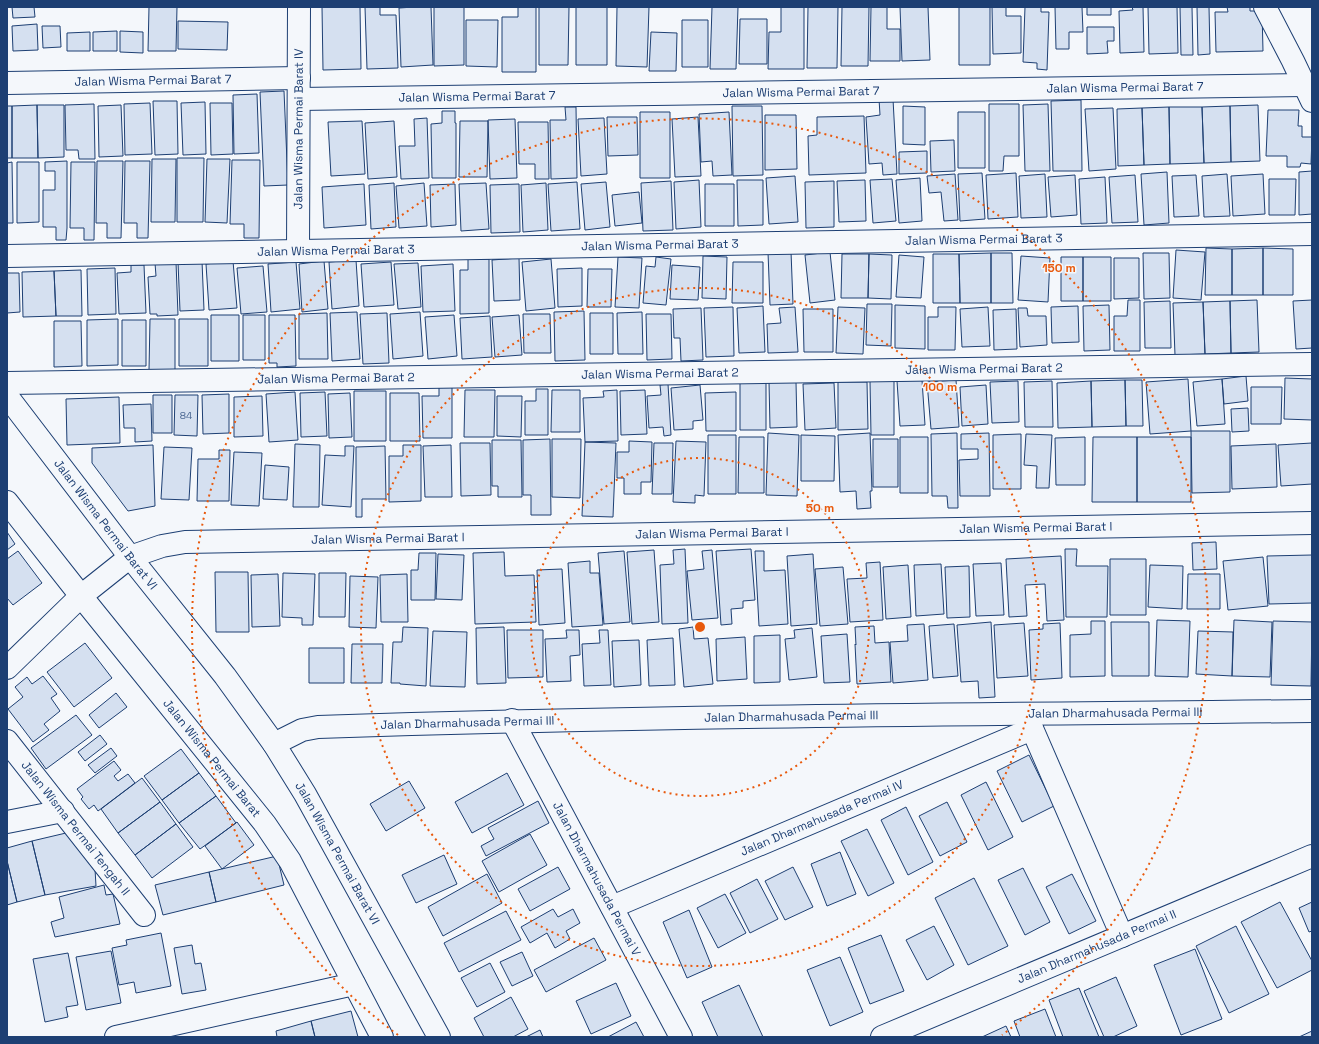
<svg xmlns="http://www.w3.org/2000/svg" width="1319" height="1044" font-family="'Space Grotesk',sans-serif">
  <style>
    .building { fill: #d5e0f0; stroke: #1d3f73 }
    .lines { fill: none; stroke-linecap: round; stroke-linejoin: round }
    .minor-casing { stroke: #1d3f73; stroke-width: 24 }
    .minor { stroke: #f4f7fb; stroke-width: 22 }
    .ring { fill: none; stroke: #e8590c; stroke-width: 2; stroke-dasharray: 2 4 }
    .labels { text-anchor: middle; stroke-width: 3; stroke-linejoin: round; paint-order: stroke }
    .number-label { font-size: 10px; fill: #4b6792 }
    .street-label { font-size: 12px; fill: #1d3f73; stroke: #f4f7fb }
    .centre { fill: #e8590c; stroke: #f4f7fb; stroke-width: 2 }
    .ring-label { font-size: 12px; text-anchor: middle; font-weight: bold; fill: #e8590c; stroke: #f4f7fb; stroke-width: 3; stroke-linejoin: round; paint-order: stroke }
  </style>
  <rect width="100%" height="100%" fill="#f4f7fb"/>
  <path class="building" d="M12,7H34L35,17L13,18Z
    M149,7H177L176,51H148Z
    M322,7H360L361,69L323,70Z
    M365,7H380V15H396L398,68L367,69Z
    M414,7H431L433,65L401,67L399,8Z
    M434,7H464V65L434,66Z
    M518,7H536V72H502V17H518Z
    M539,7H569L568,65H539Z
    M576,7H607V65H576Z
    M617,7H649L647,67L616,66Z
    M712,7H738L736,69H710Z
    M781,7H804V69H768L769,32H781Z
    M808,7H838L837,68H807Z
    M842,7H869L868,66H841Z
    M871,7H887V29H900V61H870Z
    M900,7H928L930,60L902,61Z
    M959,7H990V65H959Z
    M992,7H1006V16H1021V53L993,54Z
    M1025,7H1041V12H1049L1047,70L1037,69V63L1023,62Z
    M1055,7H1082L1083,32H1069V49H1056Z
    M1087,7H1111V15H1087Z
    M1132,7H1143L1144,52L1120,53L1119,11L1133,10Z
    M1148,7H1177L1178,53L1149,54Z
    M1180,7H1192L1193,55H1181Z
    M1197,7H1209L1210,54L1198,55Z
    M1227,7H1250V11H1262L1263,51L1216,52L1215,12H1228Z
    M740,19H767V64H739Z
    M466,20H498L497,67L466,66Z
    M682,20H708V67H682Z
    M178,21L228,22L227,50L178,49Z
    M37,24L38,50L13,51L12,26Z
    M42,26H60L61,47L43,48Z
    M1087,27H1114V41H1107L1108,53L1087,54Z
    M117,31V51H93V32Z
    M120,31L143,32V53L120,52Z
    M90,32V51H67V33Z
    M651,32L677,33L676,71H649Z
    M284,91L288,185L264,186L260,92Z
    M257,94L259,153L234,154L233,95Z
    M879,99H893L897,174L883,175L882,163L869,164L866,117L880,115Z
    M1081,100L1082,171H1053L1051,101Z
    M153,101H177L178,154L155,155Z
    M205,102L206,154L183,155L181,103Z
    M150,103L152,154L125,155L124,104Z
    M210,103H232L233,154L211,155Z
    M94,104L95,159H79L78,150H66L65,105Z
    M989,104H1019V156H1004L1003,171H989Z
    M1048,104L1050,171H1025L1023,105Z
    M37,105L38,158H12V106Z
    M37,105H64V157L38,158Z
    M121,105L123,156L99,157L98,106Z
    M1258,105L1260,161L1231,162L1230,106Z
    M7,106H12V158H7Z
    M732,106H762L763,175L733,176Z
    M903,106L925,107V145L903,144Z
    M1230,106L1231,162L1204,163L1202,107Z
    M565,107H576L577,178L551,179L550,120H566Z
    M1169,107H1202L1204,163L1170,164Z
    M1169,107L1170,164L1144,165L1142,108Z
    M1113,108L1116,169L1089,171L1085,109Z
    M1142,108L1144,165L1118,166L1117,109Z
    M1268,110H1299L1298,126H1302V137H1312L1311,164L1301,163L1300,167H1287V156H1266Z
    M442,111H455V123H456V178H432L431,124L442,123Z
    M640,112H670V178H640Z
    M729,112L732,175L713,176L712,161L701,162L699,114Z
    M958,112H985V168H958Z
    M765,115H796L797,169L765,170Z
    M864,116L866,173L809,175L808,136L817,135V117Z
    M607,117H637L638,155L608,156Z
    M698,117L701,176L675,177L672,119Z
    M427,118L429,178L401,179L399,146H415L414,119Z
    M604,118L607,174L581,176L578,119Z
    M515,119L517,178L490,179L488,120Z
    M362,121L365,174L331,176L328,122Z
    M394,121L397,177L368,179L365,123Z
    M460,121H488L487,177H459Z
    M518,122H548L549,179H535V164H519Z
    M954,140L955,171L931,172L930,141Z
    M927,151V173L899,174V152Z
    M177,158H204L203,222H177Z
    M152,159H176L175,222H151Z
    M207,159H230L227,223L205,222Z
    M232,160H260L259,238H244V224H230Z
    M67,161V228L66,240H56V227H43V190H55V171H45V162Z
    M97,161H123L121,238H107V223H96Z
    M125,161H150L148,238H137V223H124Z
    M12,162L13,223H7V163Z
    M17,162H39V222L17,223Z
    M71,162H95L94,240H84V228H70Z
    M1312,171V214L1299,215V172Z
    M1167,172L1169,223L1144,225L1141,174Z
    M982,173L985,219L960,221L958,174Z
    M1016,173L1018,217L988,219L986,175Z
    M955,174L958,220L944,221L941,192L929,193L927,176Z
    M1045,174L1047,217L1021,218L1019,176Z
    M1227,174L1230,216L1204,217L1202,176Z
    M1263,174L1265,214L1233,216L1231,176Z
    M1075,175L1077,215L1051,217L1048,177Z
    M1135,175L1138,222L1112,223L1109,177Z
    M1196,175L1199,216L1174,217L1172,176Z
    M795,176L798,222L769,224L766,178Z
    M1105,177L1107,223L1081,224L1079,179Z
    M920,178L922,221L899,223L896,180Z
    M892,179L896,221L873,223L870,180Z
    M1269,179H1296L1295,215H1269Z
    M699,180L701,227L676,229L674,182Z
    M737,180H763V225L738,226Z
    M865,180L866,221L839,222L837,181Z
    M671,181L673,230L643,231L641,183Z
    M834,181V227L806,228L805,182Z
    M577,182L580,229L551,231L548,184Z
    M606,182L610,227L585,230L581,184Z
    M394,183L396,227L371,229L369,185Z
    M424,183L427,226L399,228L396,186Z
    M486,183L489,229L461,231L459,184Z
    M546,183L548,230L523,232L521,185Z
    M364,184L366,225L324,228L322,187Z
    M455,184L456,225L431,227L430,185Z
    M519,184L520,232L491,233L490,185Z
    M705,184H734V226H705Z
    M639,192L642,223L615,226L612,195Z
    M1206,248L1232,249V295H1205Z
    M1263,248V295H1232V249Z
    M1263,248L1293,249V295H1263Z
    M1176,250L1205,252L1201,300L1173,298Z
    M791,251L793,304L770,305L768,252Z
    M830,252L835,300L810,303L805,255Z
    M991,253V303H960L959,254Z
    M991,253H1012L1013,303H991Z
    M1143,253H1169L1170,298L1144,299Z
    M842,254H869L868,298H841Z
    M869,254L892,255L891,299L868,298Z
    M933,254H959L960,303H933Z
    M899,255L924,257L921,298L896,297Z
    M703,256L727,257L726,299L702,298Z
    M1021,256L1050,258L1048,302L1018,300Z
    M618,257L642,258L639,308L615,307Z
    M656,257L671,259L666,305L643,303L646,266L655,267Z
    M1061,257H1083V301H1061Z
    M1083,257H1111V301H1083Z
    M519,258L520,300L494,301L492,260Z
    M1114,258H1139V298L1114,299Z
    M468,259H489V313L460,314V270H468Z
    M551,259L555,308L526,311L522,262Z
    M356,260L359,306L332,309L329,262Z
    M202,261L204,310L180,311L178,262Z
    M233,261L237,308L209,310L206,264Z
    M324,261L328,309L302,312L299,264Z
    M176,262L178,315L157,316V314H150L148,277L156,276L155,263Z
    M296,262L300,309L271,312L268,264Z
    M391,262L394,305L364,307L361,264Z
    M733,262H763V303H732Z
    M418,263L421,307L398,309L394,264Z
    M453,264L455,311L423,312L421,266Z
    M131,265H144L146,313L119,314L117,273L131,272Z
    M672,265L700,267L698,300L670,299Z
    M263,266L267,312L241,314L237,268Z
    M115,268L116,314L88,315L87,269Z
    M582,268V306L558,307L557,269Z
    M588,269H612L611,307H587Z
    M81,270L82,316H56L54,271Z
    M54,271L56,316L23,317L22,272Z
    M7,273H19L20,312L7,313Z
    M1128,300H1140V351H1114V316H1127Z
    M1257,300L1259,352L1231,353L1230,301Z
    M1312,300V348L1296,349L1293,301Z
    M1170,301L1171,348H1145L1144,302Z
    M1230,301L1231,353L1205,354L1203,302Z
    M1203,302L1205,354L1175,355L1173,303Z
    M867,304H892L891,346L866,345Z
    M895,305L925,306V349L895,348Z
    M1109,305L1110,350L1084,351L1083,306Z
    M763,306L765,352L739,353L737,308Z
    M1078,306L1079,342L1052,343L1051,307Z
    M733,307L734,356L706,357L704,308Z
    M795,307L798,352L768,353L767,324L781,323L779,308Z
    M838,307L865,308L863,354L836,353Z
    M938,307H956L955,350H928V317H938Z
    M988,307L990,346L962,347L960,309Z
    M701,308L703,360L681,361L680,338H674L673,309Z
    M1018,308H1027L1028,316H1046L1047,345L1020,347Z
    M803,309H833V352H804Z
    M1016,309L1017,349L994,350L993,310Z
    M584,311L585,360L555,361L554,312Z
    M357,312L360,359L332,361L330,313Z
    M420,312L423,356L393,359L390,314Z
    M642,312L643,354H618L617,313Z
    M327,313L328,359H299V314Z
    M387,313L389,363L363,364L360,314Z
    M590,313H613V354H590Z
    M523,314H550L551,353H524Z
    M646,314H671L672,359L647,360Z
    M211,315H239V361H211Z
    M243,315H265V360H243Z
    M269,315H295L296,366L277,367V363H269Z
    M454,315L457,356L428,359L425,317Z
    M519,315L522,355L495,357L492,317Z
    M490,316L492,357L462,359L460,318Z
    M118,319V365L87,366V320Z
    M150,319H175V370H149Z
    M179,319H208V366H179Z
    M122,320H146V366H122Z
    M54,321H81L82,366L54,367Z
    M1246,376L1248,401L1224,404L1222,379Z
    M1285,378L1312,379V420L1284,419Z
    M1188,379L1191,431L1150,434L1146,382Z
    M1222,379L1225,424L1197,426L1193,382Z
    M922,380L925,425L900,426L897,381Z
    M956,380L959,427L931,429L927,382Z
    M1125,380H1142L1143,426H1126Z
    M1125,380L1126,426L1092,427L1091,381Z
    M740,381H766V430H740Z
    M870,381H894V435H871Z
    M1018,381L1019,422L992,423L990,382Z
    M1052,381L1053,427H1025L1024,382Z
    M1091,381L1092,427L1058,428L1057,383Z
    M769,382H796L797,427L770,428Z
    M838,382H867L868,429L838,430Z
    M834,383L836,428L805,430L803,384Z
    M668,384L671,435L664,436L663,427L649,428L647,396L661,395L660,385Z
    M700,385L703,420L693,421V429L674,430L671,388Z
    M986,385L988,424L962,426L960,387Z
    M439,387H452V438H423L422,396H439Z
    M1251,387H1282L1281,424H1251Z
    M536,389H548V435H525V401H536Z
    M465,390H495L494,437H464Z
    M552,390H580V432H551Z
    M617,390L618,441L585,442L583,398L604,397L603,391Z
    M645,390L647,434L621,435L620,391Z
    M354,391H386V441H354Z
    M295,392L298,440L269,442L266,394Z
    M325,392L327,436L301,437L300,393Z
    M736,392V431H706L705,393Z
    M350,393L352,437L329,438L328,394Z
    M390,393H419L420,441H390Z
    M229,394V433L203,434L202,395Z
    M153,395H172V433H153Z
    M175,395H198L197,436L174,435Z
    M262,396L263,436L234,437V397Z
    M497,396H522L521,437L497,436Z
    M119,397L120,443L67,445L66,399Z
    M151,404L152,441L135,442V428H124L123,405Z
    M1248,408L1249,431L1232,432L1231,409Z
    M1191,431H1230V492L1192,493Z
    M768,433L799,435L797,496L766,495Z
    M870,433L872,491H870L871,508L857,509L856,491L840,492L838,435Z
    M957,433L958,508H948L947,496H932L931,434Z
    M989,433L990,496H960L959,460L978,459V449H961V434Z
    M1021,434V489H993V435Z
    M1026,434L1052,435L1049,488H1036L1037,466L1024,465Z
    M708,435H736V494H708Z
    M801,435L835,436L834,481H801Z
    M739,437H764V493H738Z
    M900,437H928V493H900Z
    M1085,437V485H1056L1055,438Z
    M1093,437H1137V502H1092Z
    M1137,437H1191V502H1137Z
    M550,439L551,515H531V495H523V440Z
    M552,439H581L580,498L552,497Z
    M873,439H898V487H873Z
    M492,440H521L522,497H498V486H492Z
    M629,441L652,442L651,482H641V494H624V478H617V452H629Z
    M676,441L706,442L704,496L695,495V503L673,502Z
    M585,442L616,443L613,517L582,516Z
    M460,443H490L491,495L461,496Z
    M654,443H673L672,494H652Z
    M1312,443V484L1281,486L1278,445Z
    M295,444L320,445L319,507H293Z
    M1276,444L1277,487L1232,489L1231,446Z
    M153,445L155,506L128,511L92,463V448Z
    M403,445H421V501L389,502V456H403Z
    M451,445L452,497H425L423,446Z
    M345,446H354L351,507L322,505L325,455L345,456Z
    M385,446L386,499H362V517H356V447Z
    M164,447L192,448L189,500L161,499Z
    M219,450H230L229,501H197L198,459H219Z
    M234,452L262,453L259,506L231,505Z
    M265,465L289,467L287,500L263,499Z
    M7,532L15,544L7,550Z
    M1216,542L1217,569L1193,570L1192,543Z
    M685,549L688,623L662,624L660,565L674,564L673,550Z
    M751,549L755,600L743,601V608L731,609L732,624L721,625L716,551Z
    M1065,549H1077L1076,566H1108L1107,617H1066Z
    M654,550L659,622L632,624L627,552Z
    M712,550L718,618L692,620L687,571L704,569L702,551Z
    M18,551L42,583L13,605L7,598V559Z
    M624,551L630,622L604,624L598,553Z
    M755,551H764V571L785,570L788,624L759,626Z
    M504,552L505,576L534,575L536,622L475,624L473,553Z
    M419,553H436L435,600H411V570H418Z
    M438,554L464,555L462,600L436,599Z
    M813,554L817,624L791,626L787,556Z
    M1312,555V603L1269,604L1267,556Z
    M1061,556L1064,620L1047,621L1045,584L1025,585L1027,616L1009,617L1006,559Z
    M1263,557L1268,606L1228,610L1223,561Z
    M1110,559H1146V615H1110Z
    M590,561V573H599L603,625L572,627L568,563Z
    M880,562L883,620L850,622L847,579L867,578L866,563Z
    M1001,563L1004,615L976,616L973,564Z
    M941,564L944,614L916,616L914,565Z
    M908,565L911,617L886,619L883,567Z
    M1150,565L1183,566L1182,609L1148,607Z
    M969,566L970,617L947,618L945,567Z
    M843,567L848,624L820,626L815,569Z
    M562,569L565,623L539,625L537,570Z
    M215,572H248L249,632H216Z
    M283,573L315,574L313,625H302V618L282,617Z
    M319,573H346L345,617H319Z
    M278,574L280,626L252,627L251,575Z
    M407,574L408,622H381L380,575Z
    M1188,574H1220V609H1187Z
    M350,576L378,577L376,628L349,627Z
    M1157,620L1190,621L1188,677L1155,676Z
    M1234,620L1272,622L1270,677L1232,676Z
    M1091,621H1105V676L1070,677V635L1091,634Z
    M1273,621L1312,622L1311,686L1271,685Z
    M991,622L995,697L979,698L978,681L961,682L957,625Z
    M1111,622H1149V676H1112Z
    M1024,623L1028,676L997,678L994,625Z
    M1060,623L1062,678L1031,680L1029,630L1043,629V624Z
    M924,624L928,680L893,683L890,642L908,641L907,625Z
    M954,624L958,676L933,678L929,626Z
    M874,626L875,643L889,642L891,682L857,684L855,644L856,645L855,627Z
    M403,627L428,628L426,686L400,684V683H391L393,642H402Z
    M504,627L506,683L477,684L476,628Z
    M693,627L694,639L708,638L713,684L684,687L679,629Z
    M812,628L817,677L789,680L785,639L795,638L794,630Z
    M507,630H543V677L508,678Z
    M566,630H579L580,655L570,656L571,681L547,682L545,639L567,638Z
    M599,630H608L611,685L584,686L582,644L600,643Z
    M433,631L467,632L465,687L430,686Z
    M1198,631L1233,632L1232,676L1196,674Z
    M847,634L850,682L824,683L821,636Z
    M780,635V682L754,683V636Z
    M745,637L747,679L717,681L716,639Z
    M673,638L675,685L649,686L647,640Z
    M639,640L641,685L614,687L612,641Z
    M85,643L112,678L74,707L47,672Z
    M352,644H383L382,683H351Z
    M309,648H344V683H309Z
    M43,676L57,694L51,698L60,711L44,724L49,730L33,742L8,709L23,697L15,687L27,677L32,684Z
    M116,693L127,707L99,728L89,715Z
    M76,715L92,735L46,769L31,748Z
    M100,735L107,744L85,761L78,752Z
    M111,748L117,756L95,773L88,765Z
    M181,749L199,773L162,800L144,776Z
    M1029,755L1054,806L1022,822L997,771Z
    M114,761L121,770L114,776L118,781L128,774L135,783L98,811L94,805L89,809L81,799L83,797L77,789Z
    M199,773L216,796L179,823L162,800Z
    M507,773L524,805L472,833L455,802Z
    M142,778L160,802L118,833L101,809Z
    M409,781L425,808L386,831L370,804Z
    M986,782L1013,837L988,850L961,795Z
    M216,796L236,823L200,849L179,823Z
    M538,801L549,823L486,856L481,846L494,839L488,828Z
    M160,802L176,824L135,855L118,833Z
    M947,802L967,842L940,856L919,816Z
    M906,807L933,862L908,875L881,820Z
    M237,822L254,845L222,869L205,846Z
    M176,824L193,847L152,878L135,855Z
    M867,829L894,883L868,896L841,841Z
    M66,833L95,869L96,886L45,895L32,841Z
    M530,834L547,865L499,892L482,861Z
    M32,841L45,895L17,902L7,861V848Z
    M840,852L856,894L827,906L811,864Z
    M444,855L457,884L416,903L402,875Z
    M277,856L284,885L216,902L209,872Z
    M7,861L17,902L7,905Z
    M558,867L570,889L530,911L518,889Z
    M793,867L813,907L785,920L765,881Z
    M1023,868L1050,922L1025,935L998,880Z
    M209,872L216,902L163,915L155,885Z
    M487,874L502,903L443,936L428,907Z
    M1072,874L1096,921L1069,934L1046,887Z
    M974,878L1008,946L968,965L935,898Z
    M757,879L778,919L750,933L730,893Z
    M104,885L106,895L113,894L120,924L55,937L51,922L64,918L59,897Z
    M725,894L746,933L718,948L697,908Z
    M1280,902L1312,961V970L1277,988L1241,922Z
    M1312,902V931L1309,932L1299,908Z
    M553,909L558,917L573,909L580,923L566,931L570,939L555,948L547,933L530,943L521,927Z
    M689,910L712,967L687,978L663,922Z
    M506,911L521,940L459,972L444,943Z
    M934,926L954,965L927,980L906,940Z
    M1236,926L1269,994L1229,1013L1196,946Z
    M161,933L171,986L136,993L134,982L119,985L112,948L127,945L126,940Z
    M881,935L904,991L870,1004L848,948Z
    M594,938L606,960L546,992L534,970Z
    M192,945L195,964L201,963L206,990L182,994L174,948Z
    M1195,949L1222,1019L1181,1035L1154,965Z
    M111,951L121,1003L86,1010L76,957Z
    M522,952L533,976L512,986L500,962Z
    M68,953L78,1005L66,1007L68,1017L45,1022L33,959Z
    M840,957L863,1012L830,1026L807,970Z
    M490,963L505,992L477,1007L461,978Z
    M1116,977L1137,1026L1113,1037H1104L1084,991Z
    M616,983L631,1016L591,1034L576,1001Z
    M739,985L763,1037H718L702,1002Z
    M1079,988L1099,1037H1063L1049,1000Z
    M511,997L528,1029L513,1037H484L474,1018Z
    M1045,1009L1056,1037H1020L1014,1021Z
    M351,1011L358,1037H315L311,1021Z
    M311,1021L315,1037H277L276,1031Z
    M636,1022L644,1037H608Z
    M1006,1026L1011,1037H982Z
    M540,1030L543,1037H526Z
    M1312,1031V1037H1299Z"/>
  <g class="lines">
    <defs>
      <g id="minor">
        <path d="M1265,7L1293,61L1312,101"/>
        <path id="s1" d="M7,83L299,78"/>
        <path id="s2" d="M299,99L1304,85"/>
        <path id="s3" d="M298,251L299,7"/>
        <path id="s4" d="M7,256L1312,234"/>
        <path id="s5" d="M7,383L1312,364"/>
        <path id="s6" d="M7,396L130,557L225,676L274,744L305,794L439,1037"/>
        <path id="s7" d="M7,502L81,596L265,824L290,861L382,1037"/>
        <path id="s8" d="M7,668L81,596L130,557L162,546L185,542L1312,523"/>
        <path d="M1027,717L1122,936"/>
        <path id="s9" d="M512,720L681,1037"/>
        <path id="s10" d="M7,741L144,915"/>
        <path id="s11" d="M274,744L302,730L318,727C649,716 981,714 1312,711"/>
        <path d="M7,822L63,811"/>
        <path id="s12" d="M612,907L1032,729"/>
        <path d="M116,1037L354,984"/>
        <path id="s13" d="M882,1037L1312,856"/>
      </g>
    </defs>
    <use href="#minor" class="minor-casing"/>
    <use href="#minor" class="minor"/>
  </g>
  <g class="ring">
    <circle cx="700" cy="627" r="169"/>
    <circle cx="700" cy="627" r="339"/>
    <path d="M398 1035A508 508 0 1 1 1002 1035"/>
  </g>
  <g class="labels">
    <g class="number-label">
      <text x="186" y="419">84</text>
    </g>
    <g class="street-label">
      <text dy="4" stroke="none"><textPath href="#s1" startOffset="146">Jalan Wisma Permai Barat 7</textPath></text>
      <text dy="4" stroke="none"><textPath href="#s2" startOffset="826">Jalan Wisma Permai Barat 7</textPath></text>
      <text dy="4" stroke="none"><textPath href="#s2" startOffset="502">Jalan Wisma Permai Barat 7</textPath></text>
      <text dy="4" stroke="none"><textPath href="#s2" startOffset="178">Jalan Wisma Permai Barat 7</textPath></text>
      <text dy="4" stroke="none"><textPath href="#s3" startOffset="122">Jalan Wisma Permai Barat IV</textPath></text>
      <text dy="4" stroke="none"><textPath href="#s4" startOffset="977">Jalan Wisma Permai Barat 3</textPath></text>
      <text dy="4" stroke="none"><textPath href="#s4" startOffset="653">Jalan Wisma Permai Barat 3</textPath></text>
      <text dy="4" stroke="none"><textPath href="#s4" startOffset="329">Jalan Wisma Permai Barat 3</textPath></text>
      <text dy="4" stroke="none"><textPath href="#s5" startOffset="977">Jalan Wisma Permai Barat 2</textPath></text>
      <text dy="4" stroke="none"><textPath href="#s5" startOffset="653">Jalan Wisma Permai Barat 2</textPath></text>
      <text dy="4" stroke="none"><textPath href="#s5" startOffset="329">Jalan Wisma Permai Barat 2</textPath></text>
      <text dy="4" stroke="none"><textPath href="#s6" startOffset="162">Jalan Wisma Permai Barat VI</textPath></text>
      <text dy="4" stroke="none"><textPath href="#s8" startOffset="1074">Jalan Wisma Permai Barat I</textPath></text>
      <text dy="4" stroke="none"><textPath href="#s8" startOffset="750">Jalan Wisma Permai Barat I</textPath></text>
      <text dy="4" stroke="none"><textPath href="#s8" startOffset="426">Jalan Wisma Permai Barat I</textPath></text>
      <text dy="4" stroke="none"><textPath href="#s11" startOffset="845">Jalan Dharmahusada Permai III</textPath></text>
      <text dy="4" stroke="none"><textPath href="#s11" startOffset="521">Jalan Dharmahusada Permai III</textPath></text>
      <text dy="4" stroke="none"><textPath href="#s11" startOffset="197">Jalan Dharmahusada Permai III</textPath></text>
      <text dy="4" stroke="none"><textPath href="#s7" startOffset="328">Jalan Wisma Permai Barat</textPath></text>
      <text dy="4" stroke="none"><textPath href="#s12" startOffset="228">Jalan Dharmahusada Permai IV</textPath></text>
      <text dy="4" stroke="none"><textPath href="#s10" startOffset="111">Jalan Wisma Permai Tengah II</textPath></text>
      <text dy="4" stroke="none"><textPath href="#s6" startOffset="565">Jalan Wisma Permai Barat VI</textPath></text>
      <text dy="4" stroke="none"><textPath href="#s9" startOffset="180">Jalan Dharmahusada Permai V</textPath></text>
      <text dy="4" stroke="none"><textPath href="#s13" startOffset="233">Jalan Dharmahusada Permai II</textPath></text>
    </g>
  </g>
  <circle cx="700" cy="627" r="6" class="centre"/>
  <g class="ring-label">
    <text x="1059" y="272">150 m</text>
    <text x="940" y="391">100 m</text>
    <text x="820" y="512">50 m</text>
  </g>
  <rect width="1319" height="1044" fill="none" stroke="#1d3f73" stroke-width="16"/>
</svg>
